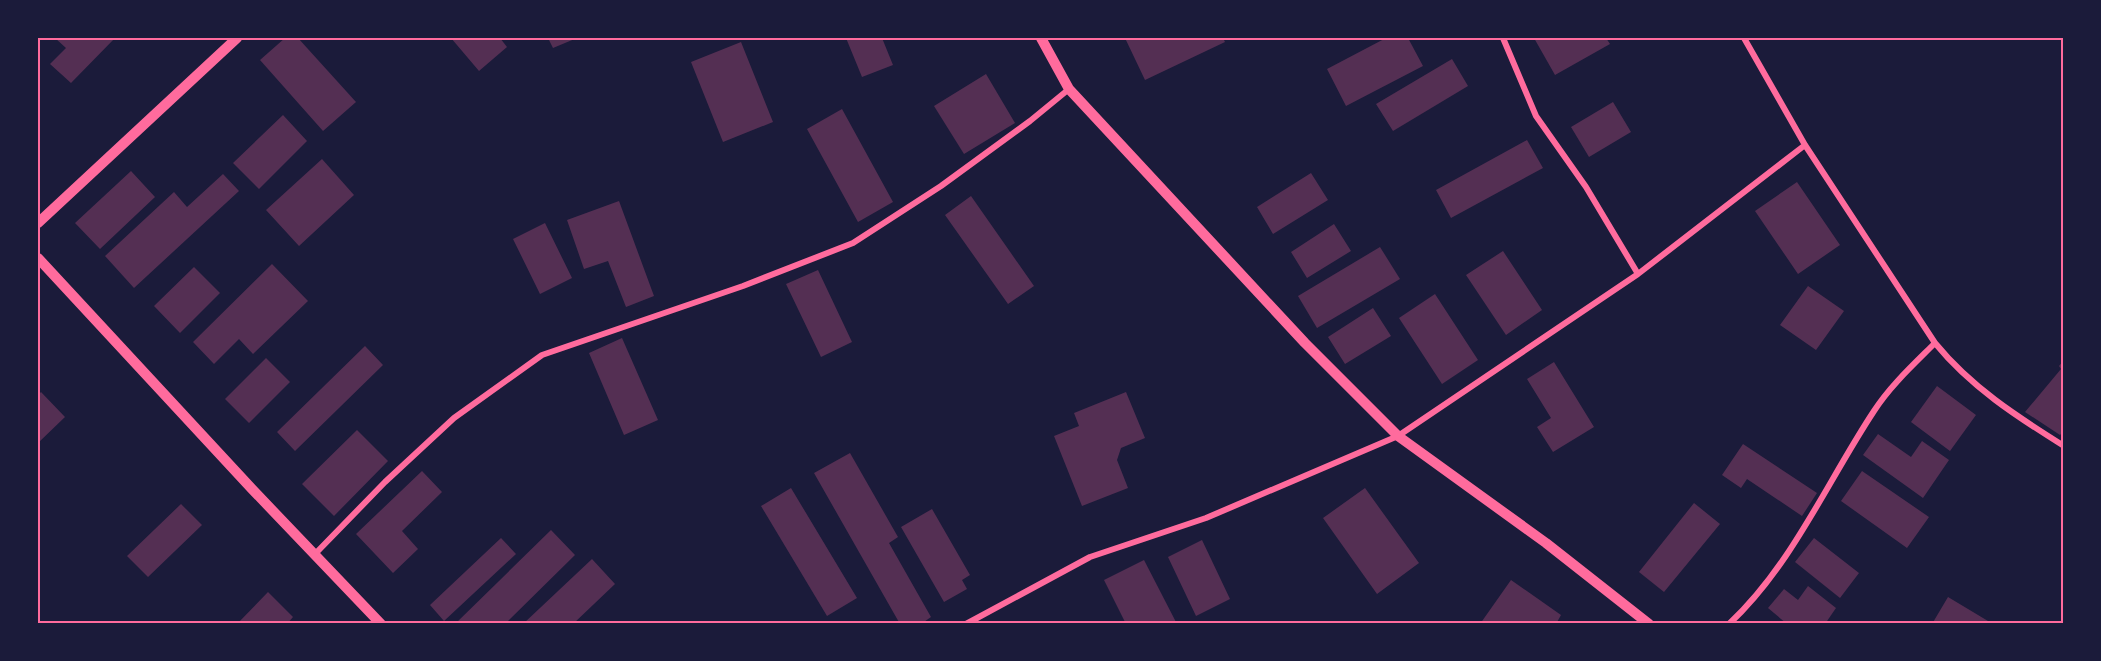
<svg xmlns="http://www.w3.org/2000/svg" width="2101" height="661" font-family="Barlow,sans-serif">
  <style>
    .building { fill: #542f53 }
    .lines { fill: none; stroke-linecap: round; stroke-linejoin: round }
    .minor { stroke: #ff6b9d; stroke-width: 6 }
    .tertiary { stroke: #ff6b9d; stroke-width: 10 }
    .neatline { fill: none; stroke: #ff6b9d; stroke-width: 2 }
  </style>
  <rect width="100%" height="100%" fill="#1b1b3a"/>
  <path class="building" d="M55,38H115L71,83L50,64L66,48Z
    M285,38H298L356,102L323,131L260,60Z
    M451,38H500L507,47L479,71Z
    M548,38H577L553,48Z
    M846,38H882L893,65L862,77Z
    M1125,38H1223L1225,42L1145,80Z
    M1386,38H1408L1423,66L1346,106L1327,69Z
    M1534,38H1606L1610,44L1555,75Z
    M741,42L773,122L723,142L691,62Z
    M1452,59L1468,86L1393,131L1376,104Z
    M986,74L1015,123L964,154L934,106Z
    M1613,102L1631,132L1589,157L1571,127Z
    M842,109L893,202L858,222L807,129Z
    M283,115L307,141L259,189L233,163Z
    M1527,140L1543,168L1451,218L1436,190Z
    M322,159L354,195L299,246L266,210Z
    M131,171L155,197L100,249L75,223Z
    M1311,173L1328,200L1273,234L1257,207Z
    M223,174L239,191L134,288L105,256L174,192L187,207Z
    M1797,182L1840,245L1798,274L1755,211Z
    M971,196L1034,286L1008,304L945,215Z
    M619,201L654,296L626,307L608,261L584,269L567,220Z
    M545,223L572,278L540,294L513,239Z
    M1334,224L1351,251L1307,278L1291,252Z
    M1380,247L1400,279L1317,328L1298,296Z
    M1503,251L1542,310L1506,335L1466,275Z
    M272,264L308,301L253,354L239,339L214,364L193,342Z
    M194,267L220,293L180,333L154,306Z
    M818,270L852,342L821,357L786,284Z
    M1808,286L1844,311L1816,350L1780,325Z
    M1435,294L1478,360L1442,384L1399,318Z
    M1373,308L1391,336L1345,364L1328,337Z
    M622,338L658,420L624,435L589,353Z
    M365,346L383,365L295,451L277,432Z
    M266,358L290,382L249,423L225,399Z
    M2064,360V431L2060,435L2025,412L2061,369L2059,366Z
    M1554,362L1594,427L1553,452L1537,427L1551,418L1527,379Z
    M1937,386L1976,415L1950,451L1911,422Z
    M41,392L65,417L38,443V395Z
    M1126,392L1145,438L1121,448L1117,460L1128,488L1082,506L1054,436L1079,426L1074,413Z
    M357,430L388,461L334,516L302,484Z
    M1878,434L1911,457L1922,441L1949,460L1923,498L1863,455Z
    M1743,444L1817,493L1802,516L1747,479L1741,488L1722,475Z
    M850,453L898,537L889,543L931,617L921,624H900L814,473Z
    M422,471L442,492L402,531L418,549L393,573L356,534Z
    M1862,471L1929,517L1907,548L1841,501Z
    M791,488L857,598L827,616L761,506Z
    M1365,488L1419,563L1377,594L1323,518Z
    M1694,503L1720,524L1664,592L1639,572Z
    M181,504L202,525L148,577L127,556Z
    M932,509L970,575L962,580L967,589L944,602L901,527Z
    M551,530L575,555L505,624H455Z
    M501,538L516,554L444,621L430,605Z
    M1814,538L1859,573L1840,598L1795,562Z
    M1202,540L1230,599L1196,616L1168,557Z
    M592,559L615,584L573,624H523Z
    M1144,560L1177,624H1126L1104,580Z
    M1511,580L1561,615L1556,624H1480Z
    M1808,586L1836,608L1825,624H1787L1768,608L1784,589L1798,600Z
    M268,592L293,617L287,624H237Z
    M1948,597L1993,624H1932Z"/>
  <g class="lines">
    <path class="minor" d="M1503,38L1536,116L1586,187L1638,274
      M1744,38L1805,145L1935,343C1971,387 2016,416 2064,446
      M315,554L385,482L454,418L542,355L743,286L853,243L941,186L1030,121L1069,89
      M966,624L1090,557L1206,518L1398,436L1638,274L1805,145
      M1729,624C1792,565 1827,482 1874,411C1890,386 1914,364 1935,343"/>
    <path class="tertiary" d="M1041,38L1069,89L1305,343L1398,436L1546,543L1649,624
      M38,223L237,38
      M38,258L252,489L381,624"/>
  </g>
  <rect width="2101" height="661" fill="none" stroke="#1b1b3a" stroke-width="78"/>
  <rect x="39" y="39" width="2023" height="583" class="neatline"/>
</svg>
